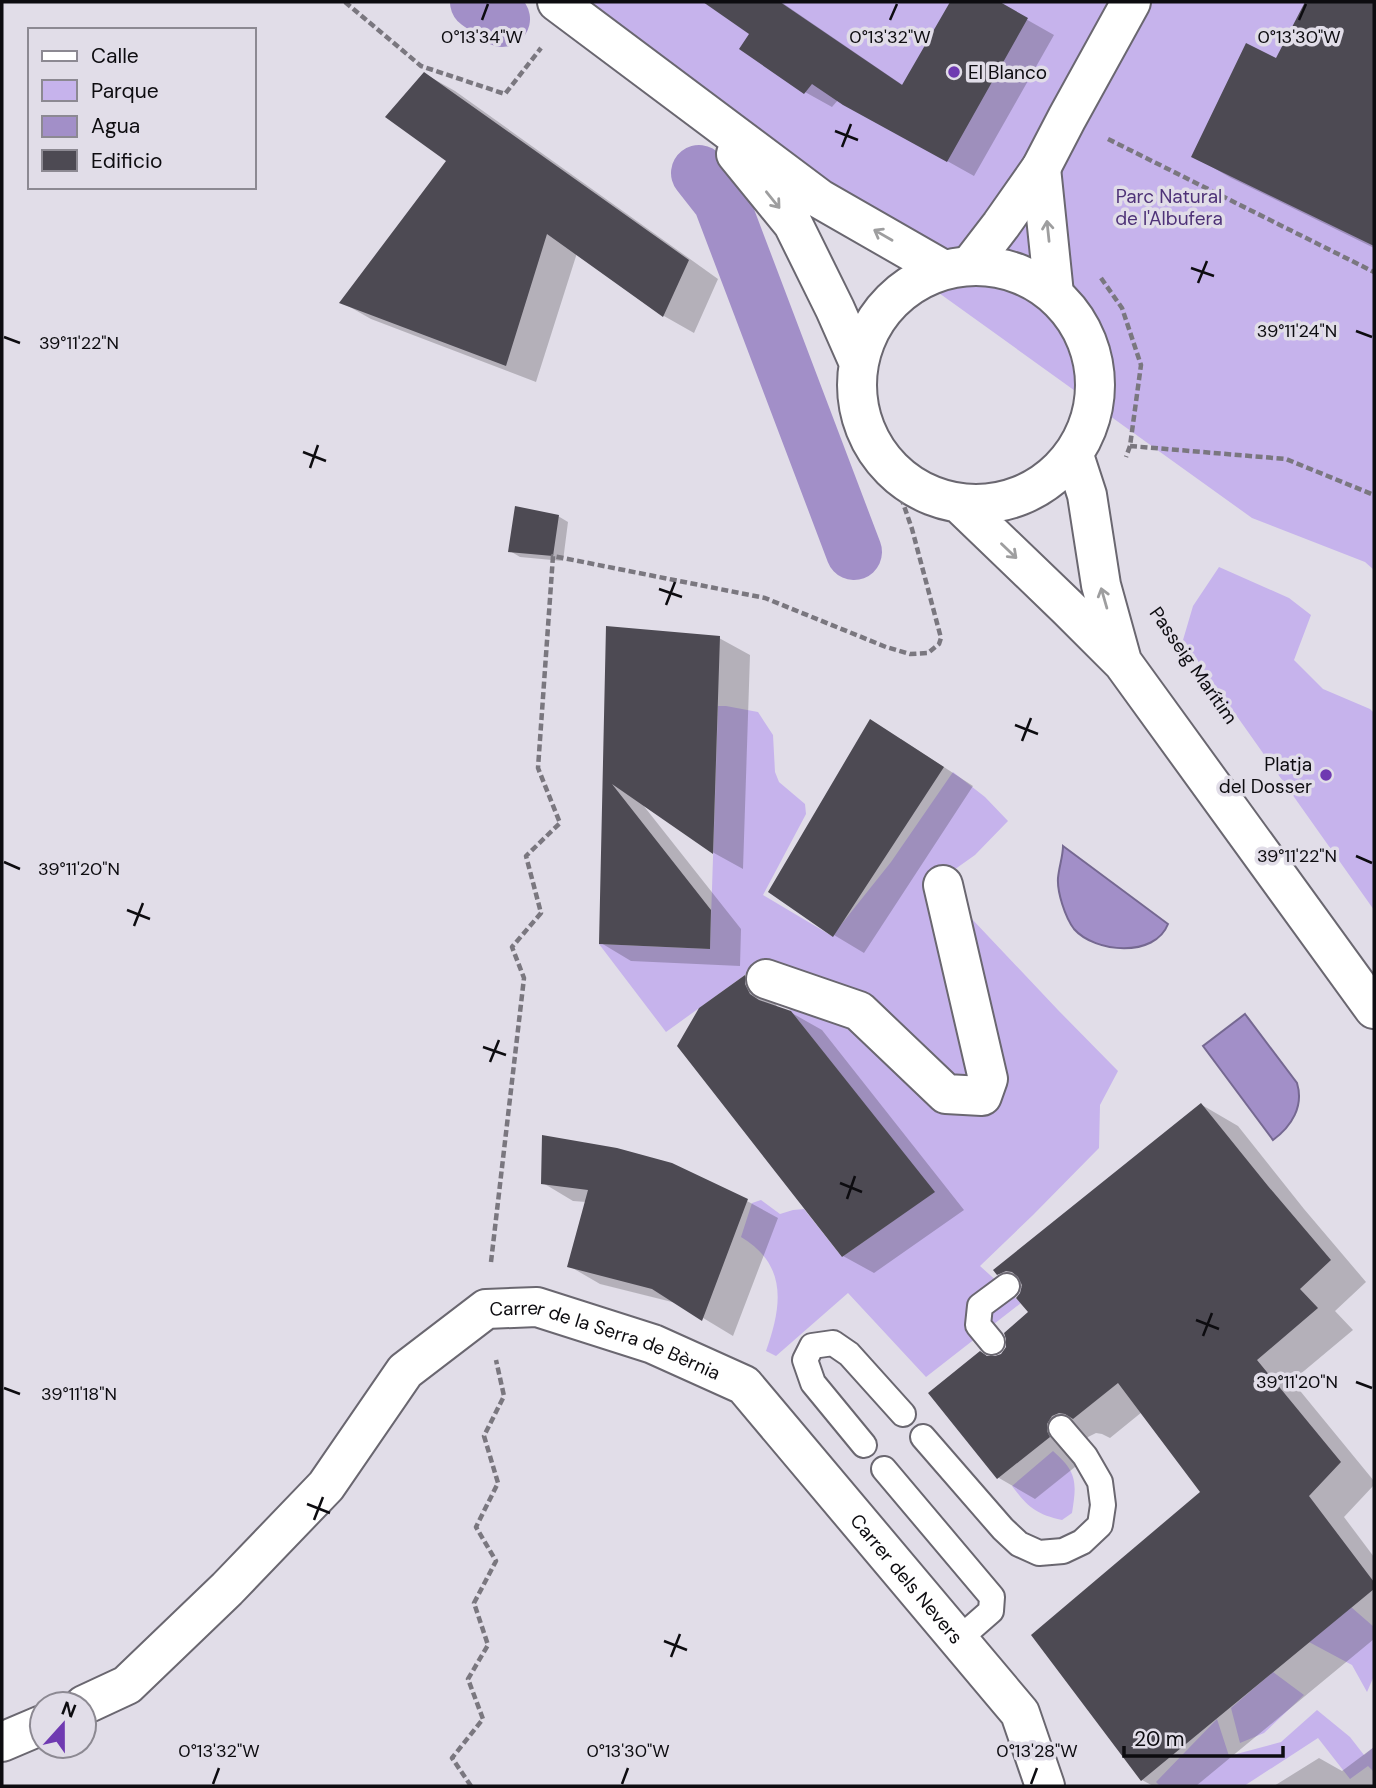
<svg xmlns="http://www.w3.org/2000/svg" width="1376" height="1788" font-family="'DM Sans',sans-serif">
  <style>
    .green { fill: #c6b3ec }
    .water { fill: #a28fc8; stroke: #756891; stroke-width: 2 }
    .shadow { fill: #0003 }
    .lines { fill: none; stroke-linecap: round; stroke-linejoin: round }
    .canal { stroke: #a28fc8; stroke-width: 56 }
    .building { fill: #4d4a53 }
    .service-casing { stroke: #6a6770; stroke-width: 28 }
    .pedestrian-casing { stroke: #6a6770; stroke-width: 42 }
    .minor-casing { stroke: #6a6770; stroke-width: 42 }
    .tertiary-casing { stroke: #6a6770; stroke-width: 42 }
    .path { stroke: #7a777f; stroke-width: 4.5; stroke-dasharray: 7 3.5; stroke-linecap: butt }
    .service { stroke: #fff; stroke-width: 24 }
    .pedestrian { stroke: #fff; stroke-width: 38 }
    .minor { stroke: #fff; stroke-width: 38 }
    .tertiary { stroke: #fff; stroke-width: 38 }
    .oneway { stroke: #9e9e9f }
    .ticks { fill: none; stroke: #0d0c10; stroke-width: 2.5 }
    .poi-dot { fill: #6f3ab1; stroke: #e1dde8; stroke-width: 2.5 }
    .labels { text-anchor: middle; stroke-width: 7; stroke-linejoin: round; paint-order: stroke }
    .poi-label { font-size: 19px; fill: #0d0c10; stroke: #e1dde8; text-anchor: start }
    .park-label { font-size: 19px; fill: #4f3378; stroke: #e1dde8 }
    .street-label { font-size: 19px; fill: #0d0c10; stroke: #e1dde8 }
    .ticks-label { font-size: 18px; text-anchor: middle; fill: #0d0c10; stroke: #e1dde8; stroke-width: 7; stroke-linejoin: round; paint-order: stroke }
  </style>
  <rect width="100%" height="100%" fill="#e1dde8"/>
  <path class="green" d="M548,2H1374V570L1365,562L1252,518L726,140Z
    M1219,567L1289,598L1311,615L1294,660L1323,689L1370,709L1374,713V910L1183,640L1193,606Z
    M718,706H726L758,712L773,735L775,772L779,782L805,804L806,814L763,895L832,936L891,862L953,772L985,797L1008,821L975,855L937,882L1058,1010L1118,1071L1100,1105L1099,1148L1033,1215L980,1266L1021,1303L926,1377L848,1293L776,1356L766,1351C782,1306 788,1265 741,1237L752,1203L761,1200L780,1214L793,1210L804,1209L842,1257L934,1192L756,967L666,1032L599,944L710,949Z
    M1053,1451C1077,1472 1077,1482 1072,1513L1062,1520C1036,1514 1028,1507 1012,1486Z
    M1351,1607L1374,1627V1676L1367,1692L1352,1665L1309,1642Z
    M1273,1672L1304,1695L1264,1733L1240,1743L1231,1708Z
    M1317,1710L1350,1737L1364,1755L1374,1747V1772L1368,1766L1350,1779L1318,1738L1244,1786H1160L1156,1782L1217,1719L1229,1756L1281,1742Z"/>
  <path class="water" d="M1063,846L1168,924C1155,958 1095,953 1074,929C1065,917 1057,892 1058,878C1059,867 1063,856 1063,846Z
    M1245,1014L1297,1083C1304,1106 1292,1126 1273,1140L1203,1046Z"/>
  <path class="shadow" d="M708,2H781L904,86L952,2H996L1054,35L974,176L838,100L832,107L805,92L752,33L708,3Z
    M1304,2H1374V248L1231,178L1193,156L1277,61L1304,8Z
    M425,74L455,91L718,279L694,333L664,316L577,253L536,382L371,319L341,302L449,161Z
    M558,516L568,522L563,561L520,557L510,551Z
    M608,627L719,638L750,655L743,869L714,853L643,805L741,929L740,966L631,961L601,943Z
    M901,739L973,786L864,953L834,935Z
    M745,977L775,994V1003L778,1008L790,1012L822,1030L964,1210L874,1273L843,1256L701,1009Z
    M1202,1105L1238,1126L1304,1209L1366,1282L1335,1311L1353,1330L1292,1381L1374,1481V1485L1344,1517L1374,1557V1639L1196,1786H1153L1142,1780L1033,1635L1203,1492L1142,1412L1110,1438L1102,1434L1096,1433L1088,1437L1083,1445L1085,1459L1035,1499L999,1478L931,1393L988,1358L1002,1355L1031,1313L1023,1288L998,1273Z
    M543,1183L747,1201L778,1218L733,1336L680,1304L600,1284L569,1266L586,1202L573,1201Z
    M1374,1747V1786H1274L1319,1758L1342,1771Z"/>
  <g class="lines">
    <path class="canal" d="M478,2L502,19
      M699,173L721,201L854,552"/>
  </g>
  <path class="building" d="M703,2H780L902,85L950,2H1000L1028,18L947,162L843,105L812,84L804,94L739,49L749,34Z
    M1305,2H1374V246L1191,157L1246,43L1276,58Z
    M424,72L689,260L663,317L547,234L506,366L339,303L446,161L385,117Z
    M515,506L559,515L553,556L508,552Z
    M606,626L720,636L713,854L612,784L711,910L710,949L599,944Z
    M870,719L944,767L833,937L768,892Z
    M745,975V984L750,994L759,1000L791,1011L935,1192L842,1257L677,1046L699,1008Z
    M1201,1103L1268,1186L1331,1260L1300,1289L1318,1308L1257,1360L1341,1462L1309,1496L1374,1582V1589L1141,1781L1031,1635L1200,1492L1118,1383L1073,1419L1065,1414L1059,1413L1052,1416L1047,1424V1431L1050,1437L997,1479L928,1393L980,1351L987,1356H995L1001,1354L1006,1347V1339L1004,1333L1028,1312L1016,1298L1020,1293L1022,1285L1018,1277L1012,1272L1006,1271L997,1275L993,1270Z
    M542,1135L617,1148L672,1163L748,1199L702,1321L652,1289L567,1267L588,1190L541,1184Z"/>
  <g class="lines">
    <defs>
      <path id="service" d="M992,1342L978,1325L980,1306L1007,1286
        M923,1437L1003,1529L1019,1544L1039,1553L1063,1551L1082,1542L1100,1525L1103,1505L1100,1482L1085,1456L1061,1428
        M864,1445L813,1383L805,1360L812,1346L833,1343L849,1354L903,1414
        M884,1469L992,1597L991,1611L959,1639"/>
      <path id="pedestrian" d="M766,979L859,1011L946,1094L982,1096L988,1079L943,885"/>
      <g id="minor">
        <path d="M1041,168L1054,294"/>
        <path d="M971,264L1001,225L1041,168L1067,118L1131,2"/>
        <path id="s1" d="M84,1705L127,1685L227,1589L326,1486L405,1371L486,1309L537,1307L653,1344L744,1385L1020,1713L1045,1786"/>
        <path d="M2,1742L42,1725"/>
      </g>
      <path id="tertiary" d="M557,2L820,199L942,269
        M736,154L793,224L835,309L858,361
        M857 385a119 119 0 1 1 238 0a119 119 0 1 1-238 0Z
        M1074,455L1087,495L1101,585L1122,661
        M960,504L1067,607L1123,663L1374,1009"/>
    </defs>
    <use href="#service" class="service-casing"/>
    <use href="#pedestrian" class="pedestrian-casing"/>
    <use href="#minor" class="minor-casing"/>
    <use href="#tertiary" class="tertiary-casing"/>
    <path class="path" d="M345,2L421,66L505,94L541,48
      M1108,139L1374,272
      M1101,278L1122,308L1141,365L1130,446L1126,457
      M1130,446L1286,459L1374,495
      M491,1262L524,978L512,947L541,913L526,856L560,823L538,768L553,556L765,598L886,647L910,654L928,653L939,644L941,638L912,529L892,471
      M471,1786L452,1758L483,1719L468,1679L488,1645L474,1603L496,1561L476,1527L498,1483L484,1436L504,1396L496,1360"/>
    <use href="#service" class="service"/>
    <use href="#pedestrian" class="pedestrian"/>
    <use href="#minor" class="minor"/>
    <use href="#tertiary" class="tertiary"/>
  </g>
  <defs><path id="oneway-shaft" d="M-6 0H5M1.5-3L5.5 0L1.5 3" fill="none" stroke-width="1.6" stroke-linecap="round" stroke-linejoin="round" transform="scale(1.75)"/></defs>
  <g class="oneway">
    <use href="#oneway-shaft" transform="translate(773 200) rotate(51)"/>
    <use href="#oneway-shaft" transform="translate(1048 231) rotate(-96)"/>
    <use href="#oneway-shaft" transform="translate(883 235) rotate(-150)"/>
    <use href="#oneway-shaft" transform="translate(1009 551) rotate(44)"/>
    <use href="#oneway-shaft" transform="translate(1104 598) rotate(-106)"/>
  </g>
  <path class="ticks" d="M482,20L488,4M890,20L897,4M1299,20L1306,4M835,131L858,140M842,147L851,124M1191,268L1214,276M1198,283L1207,261M1356,331L1372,337M4,337L20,343M303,452L326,461M310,468L318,445M659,589L682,597M666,605L675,582M1015,725L1038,734M1022,741L1031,718M1356,856L1372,863M4,862L20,869M127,910L150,919M134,926L143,903M483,1047L506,1055M490,1062L499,1040M840,1183L862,1192M847,1199L855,1176M1196,1320L1219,1329M1203,1336L1212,1313M1356,1382L1372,1388M4,1388L20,1394M307,1504L330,1513M314,1520L323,1497M664,1641L687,1650M671,1657L680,1634M213,1784L219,1768M622,1784L628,1768M1031,1784L1037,1768"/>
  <g class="poi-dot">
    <circle cx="954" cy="72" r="7"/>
    <circle cx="1326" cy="775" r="7"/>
  </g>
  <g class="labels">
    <g class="poi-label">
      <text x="968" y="79">El Blanco</text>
      <text x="1312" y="771" text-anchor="end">Platja<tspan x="1312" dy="22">del Dosser</tspan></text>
    </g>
    <g class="park-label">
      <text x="1169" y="203">Parc Natural<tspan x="1169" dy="22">de l'Albufera</tspan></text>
    </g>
    <g class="street-label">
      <text transform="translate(1194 665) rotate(55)" y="7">Passeig Marítim</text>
      <text dy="7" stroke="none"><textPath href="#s1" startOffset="695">Carrer de la Serra de Bèrnia</textPath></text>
      <text dy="7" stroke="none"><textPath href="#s1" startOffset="1096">Carrer dels Nevers</textPath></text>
    </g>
  </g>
  <g class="ticks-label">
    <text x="1299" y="43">0°13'30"W</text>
    <text x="482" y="43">0°13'34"W</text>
    <text x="890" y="43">0°13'32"W</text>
    <text x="1297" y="337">39°11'24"N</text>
    <text x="79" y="349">39°11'22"N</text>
    <text x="1297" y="862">39°11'22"N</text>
    <text x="79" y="875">39°11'20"N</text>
    <text x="1297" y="1388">39°11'20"N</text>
    <text x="79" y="1400">39°11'18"N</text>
    <text x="219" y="1757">0°13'32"W</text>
    <text x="628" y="1757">0°13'30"W</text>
    <text x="1037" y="1757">0°13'28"W</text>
  </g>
  <rect width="1376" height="1788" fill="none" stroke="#0d0c10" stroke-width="7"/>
  <rect x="28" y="28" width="228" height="161" fill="#e1dde8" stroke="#8c8992" stroke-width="2"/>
  <rect x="42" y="51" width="35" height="10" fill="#ffffff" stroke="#8c8992" stroke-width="2"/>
  <text x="91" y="63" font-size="21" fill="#0d0c10">Calle</text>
  <rect x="42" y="80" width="35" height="21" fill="#c6b3ec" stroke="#8c8992" stroke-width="2"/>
  <text x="91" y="98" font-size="21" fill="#0d0c10">Parque</text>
  <rect x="42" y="116" width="35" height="21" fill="#a28fc8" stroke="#8c8992" stroke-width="2"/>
  <text x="91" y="133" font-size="21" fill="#0d0c10">Agua</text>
  <rect x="42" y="150" width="35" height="21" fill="#4d4a53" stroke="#8c8992" stroke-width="2"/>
  <text x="91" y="168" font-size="21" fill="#0d0c10">Edificio</text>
  <g transform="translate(63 1725) rotate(21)"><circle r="33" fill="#e1dde8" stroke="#8c8992" stroke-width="2"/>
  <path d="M0-5L12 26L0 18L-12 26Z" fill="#6f3ab1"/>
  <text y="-10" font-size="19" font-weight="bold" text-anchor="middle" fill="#0d0c10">N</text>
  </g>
  <path d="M1124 1746v10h159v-10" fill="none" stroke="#0d0c10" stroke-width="3.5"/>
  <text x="1134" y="1746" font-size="21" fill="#0d0c10" stroke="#e1dde8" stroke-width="5" paint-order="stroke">20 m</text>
</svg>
